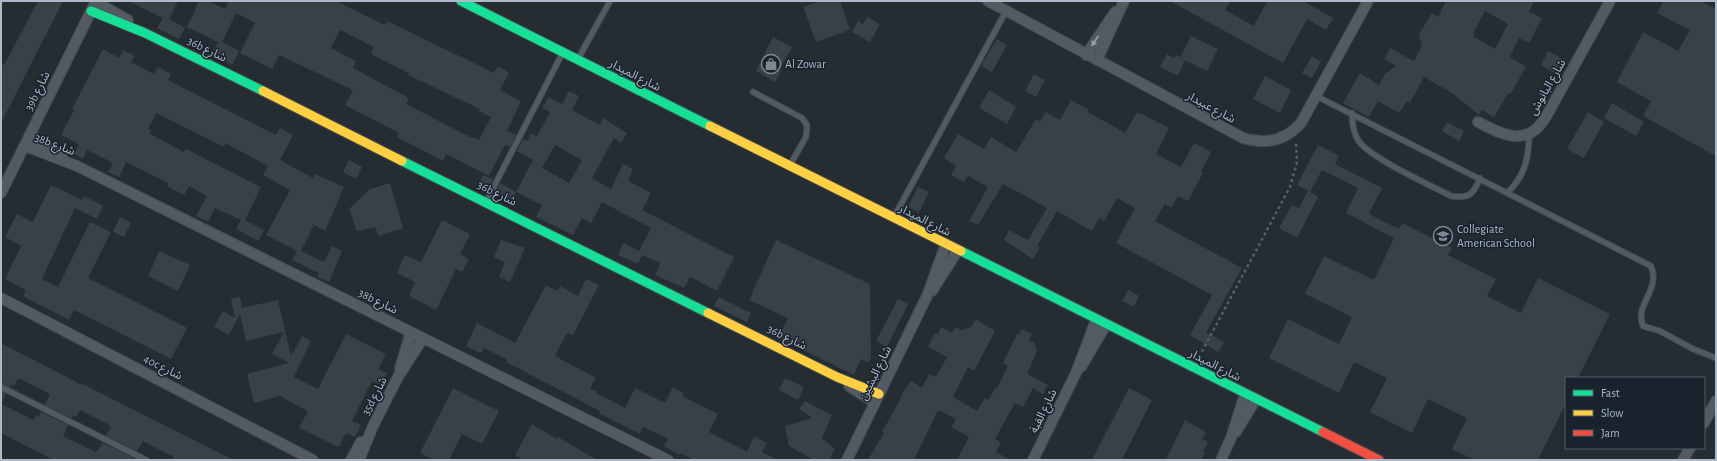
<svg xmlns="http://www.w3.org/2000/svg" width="1717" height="461" font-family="'Alegreya Sans','Noto Sans Arabic',sans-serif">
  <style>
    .building { fill: #3a4146; fill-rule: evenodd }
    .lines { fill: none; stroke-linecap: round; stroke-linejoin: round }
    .lane-casing { stroke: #42484d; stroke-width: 7 }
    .street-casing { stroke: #42484d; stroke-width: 12 }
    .fast-casing { stroke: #42484d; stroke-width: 11 }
    .slow-casing { stroke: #42484d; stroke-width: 11 }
    .jam-casing { stroke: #42484d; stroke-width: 11 }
    .path { stroke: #575e64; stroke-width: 2.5; stroke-dasharray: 3 3; stroke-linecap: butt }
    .lane { stroke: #545a62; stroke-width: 5 }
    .street { stroke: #545a62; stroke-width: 10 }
    .fast { stroke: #16e098; stroke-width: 9 }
    .slow { stroke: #ffcf43; stroke-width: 9 }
    .jam { stroke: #f24e42; stroke-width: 9 }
    .oneway { fill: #97a1ad }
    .labels { text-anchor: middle; stroke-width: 3; stroke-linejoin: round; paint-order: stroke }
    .street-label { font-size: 12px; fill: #adb9c6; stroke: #18232d }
    .poi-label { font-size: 12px; fill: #adb9c6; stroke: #18232d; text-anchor: start }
  </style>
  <rect width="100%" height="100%" fill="#252c32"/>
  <path class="building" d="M38,1H63L1,123V64L4,65Z
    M129,1H178L169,19L185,28L179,39L157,28L163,18Z
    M199,1H209L225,9L229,1H336L385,25L387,21L494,73L498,66L509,73L500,90L521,101L507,131L516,135L510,147L505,145L489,176L446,154L443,161L397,137L399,133L345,105L353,90L279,55L272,69L240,53L255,23L236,13L222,42L239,51L232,65L212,54L218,42L187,27ZM340,30L374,47L371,54L409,73L408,75L480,109L479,111L491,117L479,140L473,137L472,138L406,104L409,98L353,68L356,61L331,48Z
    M821,1H840L850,30L816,42L803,7Z
    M1170,1H1230L1225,10L1254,26L1267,1H1303L1333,18L1326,30L1307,19L1283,63Z
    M1446,1H1534L1529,12L1542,18L1529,43L1519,38L1510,57L1526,67L1510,95L1508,93L1494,117L1482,110L1479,115L1452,93L1424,77L1410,103L1407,101L1399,113L1378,101L1369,117L1343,103L1360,73L1379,85L1385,74L1396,66L1384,59L1390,48L1414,61L1422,46L1419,34L1432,13L1438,17ZM1485,11L1508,24L1495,49L1473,36L1475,34L1473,33Z
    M1664,1H1701L1716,9V156L1643,116L1651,101L1617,82L1643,32L1678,51L1690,30L1657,13Z
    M867,17L880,24L870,42L852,32L858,21L863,24Z
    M1191,36L1218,49L1207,71L1180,58Z
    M773,37L792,47L779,70L781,72L775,82L756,71Z
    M997,39L1007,45L992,72L981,66Z
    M103,49L119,58L123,50L135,56L131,62L154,74L158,67L171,74L168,80L276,135L280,128L293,135L280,160L313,178L315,174L344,187L325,231L314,225L301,251L324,262L332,246L342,251L329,282L318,277L319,273L292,260L297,251L266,235L290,190L263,175L268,166L225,143L224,147L156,113L148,129L151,131L150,134L184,152L186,149L261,187L245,220L264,230L258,241L236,229L241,220L215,208L208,222L196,216L207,196L189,186L184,195L167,186L168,183L126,162L119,177L108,172L113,163L87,150L83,159L74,154L79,144L61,135L74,110L72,109Z
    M1548,51L1566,61L1558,75L1541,65Z
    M1167,54L1174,58L1176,55L1185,60L1178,76L1160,67Z
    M1312,56L1321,62L1312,78L1302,73Z
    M1034,74L1045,80L1036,97L1025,91Z
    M1265,76L1291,90L1280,113L1253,99Z
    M989,90L1016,107L1007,124L979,108Z
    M569,91L579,96L572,110L600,125L603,118L627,133L621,143L614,138L592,178L611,189L623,164L633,169L628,181L651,193L642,210L734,257L717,291L690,277L684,288L655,275L660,263L642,255L638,264L618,255L623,243L639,251L651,228L602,202L591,223L582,218L573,235L536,217L542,205L516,192L533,160L517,151L523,139L527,141L531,133L537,136L550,112L542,108L549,97L562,104ZM555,145L582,160L569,183L542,168Z
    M1071,100L1089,110L1088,112L1125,133L1137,112L1169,128L1156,154L1181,167L1194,143L1211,152L1201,172L1203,173L1188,201L1178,196L1171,208L1165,204L1155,221L1242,268L1206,332L1224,342L1218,352L1190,335L1212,295L1116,243L1135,208L1117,198L1104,221L1099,218L1092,231L1057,211L1037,246L1040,247L1033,259L1004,240L1009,230L1028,240L1047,208L1003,184L978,225L969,221L988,187L968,176L964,182L951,175L956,166L944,158L958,134L984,149L991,137L1016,152L1036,119L1040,122L1046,112L1060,120Z
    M1612,103L1644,122L1636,136L1604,118Z
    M1588,112L1604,122L1584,158L1567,149Z
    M1447,122L1464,131L1459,141L1442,131Z
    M1318,145L1339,156L1335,164L1382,188L1369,214L1399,229L1402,223L1452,248L1448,255L1496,279L1487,296L1521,313L1538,278L1610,314L1578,378H1566V403L1538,460H1475L1452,449L1467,418L1428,399L1412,433L1370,412L1387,378L1354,362L1339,393L1269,358L1288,319L1339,344L1352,317L1305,294L1324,256L1374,280L1394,238L1346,213L1358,188L1322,170L1310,192L1318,197L1297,238L1279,228L1292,205L1299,208L1308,191L1297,185Z
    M349,160L362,167L356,179L343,172Z
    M483,175L493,179L487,192L477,187Z
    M390,183L403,228L379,236L375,227L357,231L349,209L370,189Z
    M500,183L516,192L511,203L494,194Z
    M51,185L82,200L84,196L103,206L97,219L75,208L42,279L58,287L90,222L111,232L88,278L187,328L171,359L74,310L69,320L23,296L26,290L5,279L21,246L5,237L17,214L33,222Z
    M918,187L929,192L919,212L908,207Z
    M120,217L131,223L124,237L113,232Z
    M442,220L470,234L460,254L469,259L462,272L456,269L436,310L409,296L415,282L397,273L405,255L421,262Z
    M501,240L525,248L510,282L499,277L505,262L494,257Z
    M776,240L870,284L871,358L868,363L861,359L854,375L778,338L788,318L749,300Z
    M159,251L190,265L178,291L148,276Z
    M586,279L599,285L573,335L567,333L555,356L596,378L590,388L597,392L596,393L625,408L635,388L665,403L673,387L684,393L682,396L718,414L709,432L747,452L754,436L767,443L762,452L778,460H694L681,453L680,455L664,446L668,439L643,427L640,434L599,413L600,411L506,362L507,359L484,348L481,353L466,346L477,323L515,343L546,285L557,291L560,286L578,296Z
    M1128,290L1139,296L1134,307L1122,301Z
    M240,297L242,308L278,300L291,356L302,336L311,341L294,377L318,389L346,334L386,354L378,369L387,373L381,385L372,381L352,421L361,425L355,437L346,433L339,447L299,428L308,411L280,396L254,403L247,374L289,363L272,354L284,332L246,341L240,314L229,335L214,327L223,311L235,318L231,299Z
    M719,297L751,313L747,322L714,306Z
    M898,299L908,304L887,347L876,341Z
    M976,319L995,331L974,371L968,367L953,397L977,411L985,398L988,400L996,387L997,388L1008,366L1003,363L1017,334L1019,335L1022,329L1032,334L1029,340L1034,343L1037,351L1027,374L1048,385L1043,394L1033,388L1023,407L1015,403L995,439L1001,442L996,452L1010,460H957L969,437L951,427L956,419L938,410L914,460H868L884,433L882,432L899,402L903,392L911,381L922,388L929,374L936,377L947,357L928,347L935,333L938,334L941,327L952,333L955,327L962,330L971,327Z
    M1,343L80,384L81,383L233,460H172L174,457L143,441L137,451L106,436L111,426L80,410L76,417L73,415L72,418L45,405L50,394L18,378L14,386L11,384L10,387L1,383Z
    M785,378L804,387L798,400L779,390Z
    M453,388L499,411L482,444L462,434L449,460H434L420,453Z
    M1129,388L1152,400L1122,460H1092Z
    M1,391L6,394L1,404L33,420L36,415L39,417L41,412L68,425L63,436L96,452L103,443L134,458L133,460H54L1,433Z
    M805,401L832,415L822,438L835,449L829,460H814L789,446L785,426L812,418L799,409Z
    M1185,420L1206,432L1202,439L1208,442L1203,452L1205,453L1201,460H1166Z
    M532,424L557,439L558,437L597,460H524L515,455Z"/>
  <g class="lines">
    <defs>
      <path id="lane" d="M578,59L610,1
        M753,92L802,118L807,125L806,137L790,165
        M1316,96L1651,266C1661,291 1634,304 1643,326L1660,331L1693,349L1716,358
        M1352,113C1352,123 1353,132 1358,140C1368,157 1430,185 1451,196C1469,199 1474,194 1480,178
        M1508,192C1525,176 1529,157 1529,134
        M486,202L563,52
        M894,217L1006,11
        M1,387L146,460"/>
      <path id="street" d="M988,1L1243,138C1266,145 1285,141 1301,123L1368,1
        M96,2L128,20
        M1086,55L1115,12
        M1097,60L1124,1
        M1478,122C1504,136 1529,148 1547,115L1610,1
        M29,136L62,155
        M25,146L77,166L668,460
        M1,193L96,1
        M932,291L958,250
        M1,298L313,460
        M1081,367L1106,325
        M400,368L411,332
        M849,386L875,403
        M1704,423L1716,401
        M1236,432L1256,399
        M351,460L361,442
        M359,460L373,426L398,377L423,338
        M847,460L927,296L946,244
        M1033,460L1076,373L1096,320
        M1221,460L1231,438L1245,394
        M1683,460L1690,448"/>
      <path id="fast" d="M461,1L710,126
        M91,11L145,33L263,91
        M402,161L708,313
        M961,251L1323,432"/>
      <path id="slow" d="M263,91L402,161
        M710,126L961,251
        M708,313L837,377L879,394"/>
      <path id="jam" d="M1323,432L1379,460"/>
    </defs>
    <use href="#lane" class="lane-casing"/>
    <use href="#street" class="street-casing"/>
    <use href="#fast" class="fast-casing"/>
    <use href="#slow" class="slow-casing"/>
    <use href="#jam" class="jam-casing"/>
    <path class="path" d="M1199,357L1290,187L1297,162L1296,142"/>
    <use href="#lane" class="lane"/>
    <use href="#street" class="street"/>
    <use href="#fast" class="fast"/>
    <use href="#slow" class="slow"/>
    <use href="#jam" class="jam"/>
  </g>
  <defs><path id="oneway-solid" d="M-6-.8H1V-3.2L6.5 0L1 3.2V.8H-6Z"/></defs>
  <use class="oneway" href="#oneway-solid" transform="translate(1095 41) rotate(123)"/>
  <defs>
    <symbol id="shop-ring" viewBox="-11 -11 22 22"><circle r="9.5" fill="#18232d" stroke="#7d8892" stroke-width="1.5"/><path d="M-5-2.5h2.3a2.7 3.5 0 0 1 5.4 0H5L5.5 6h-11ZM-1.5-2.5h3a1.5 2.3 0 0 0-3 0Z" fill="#7d8892"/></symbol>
    <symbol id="school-ring" viewBox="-11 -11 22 22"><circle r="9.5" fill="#18232d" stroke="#7d8892" stroke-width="1.5"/><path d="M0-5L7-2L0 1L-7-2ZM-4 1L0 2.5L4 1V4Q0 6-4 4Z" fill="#7d8892"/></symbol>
  </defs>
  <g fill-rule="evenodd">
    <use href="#shop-ring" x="760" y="53" width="22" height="22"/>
    <use href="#school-ring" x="1432" y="225" width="22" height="22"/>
  </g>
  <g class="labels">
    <g class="street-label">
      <text transform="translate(207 49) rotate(26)" y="4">36b شارع</text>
      <text transform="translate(635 75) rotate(27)" y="4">شارع الميدار</text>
      <text transform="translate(1547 87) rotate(-60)" y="4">شارع البانوش</text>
      <text transform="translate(37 91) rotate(-64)" y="4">39b شارع</text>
      <text transform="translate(1211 107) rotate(28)" y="4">شارع عبيدار</text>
      <text transform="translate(55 144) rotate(21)" y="4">38b شارع</text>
      <text transform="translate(497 193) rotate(26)" y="4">36b شارع</text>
      <text transform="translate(925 220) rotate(27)" y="4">شارع الميدار</text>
      <text transform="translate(378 301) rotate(26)" y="4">38b شارع</text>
      <text transform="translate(787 337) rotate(26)" y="4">36b شارع</text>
      <text transform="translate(1215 365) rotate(27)" y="4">شارع الميدار</text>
      <text transform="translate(163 367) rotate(27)" y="4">40c شارع</text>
      <text transform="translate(875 373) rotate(-64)" y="4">شارع البشين</text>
      <text transform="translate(374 396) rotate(-63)" y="4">35d شارع</text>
      <text transform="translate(1043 411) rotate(-64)" y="4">شارع القبة</text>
    </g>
    <g class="poi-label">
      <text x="785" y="68">Al Zowar</text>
      <text x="1457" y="233">Collegiate<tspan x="1457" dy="14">American School</tspan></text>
    </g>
  </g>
  <rect width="1717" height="461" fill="none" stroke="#adb9c6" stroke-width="4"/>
  <rect x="1565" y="377" width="140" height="72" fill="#18232d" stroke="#545f6a"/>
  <rect x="1573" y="390" width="20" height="6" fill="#16e098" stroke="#545f6a"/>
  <text x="1601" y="397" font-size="12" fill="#adb9c6">Fast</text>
  <rect x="1573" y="410" width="20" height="6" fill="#ffcf43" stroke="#545f6a"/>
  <text x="1601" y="417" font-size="12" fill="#adb9c6">Slow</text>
  <rect x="1573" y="430" width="20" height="6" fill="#f24e42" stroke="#545f6a"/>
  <text x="1601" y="437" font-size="12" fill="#adb9c6">Jam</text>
</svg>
